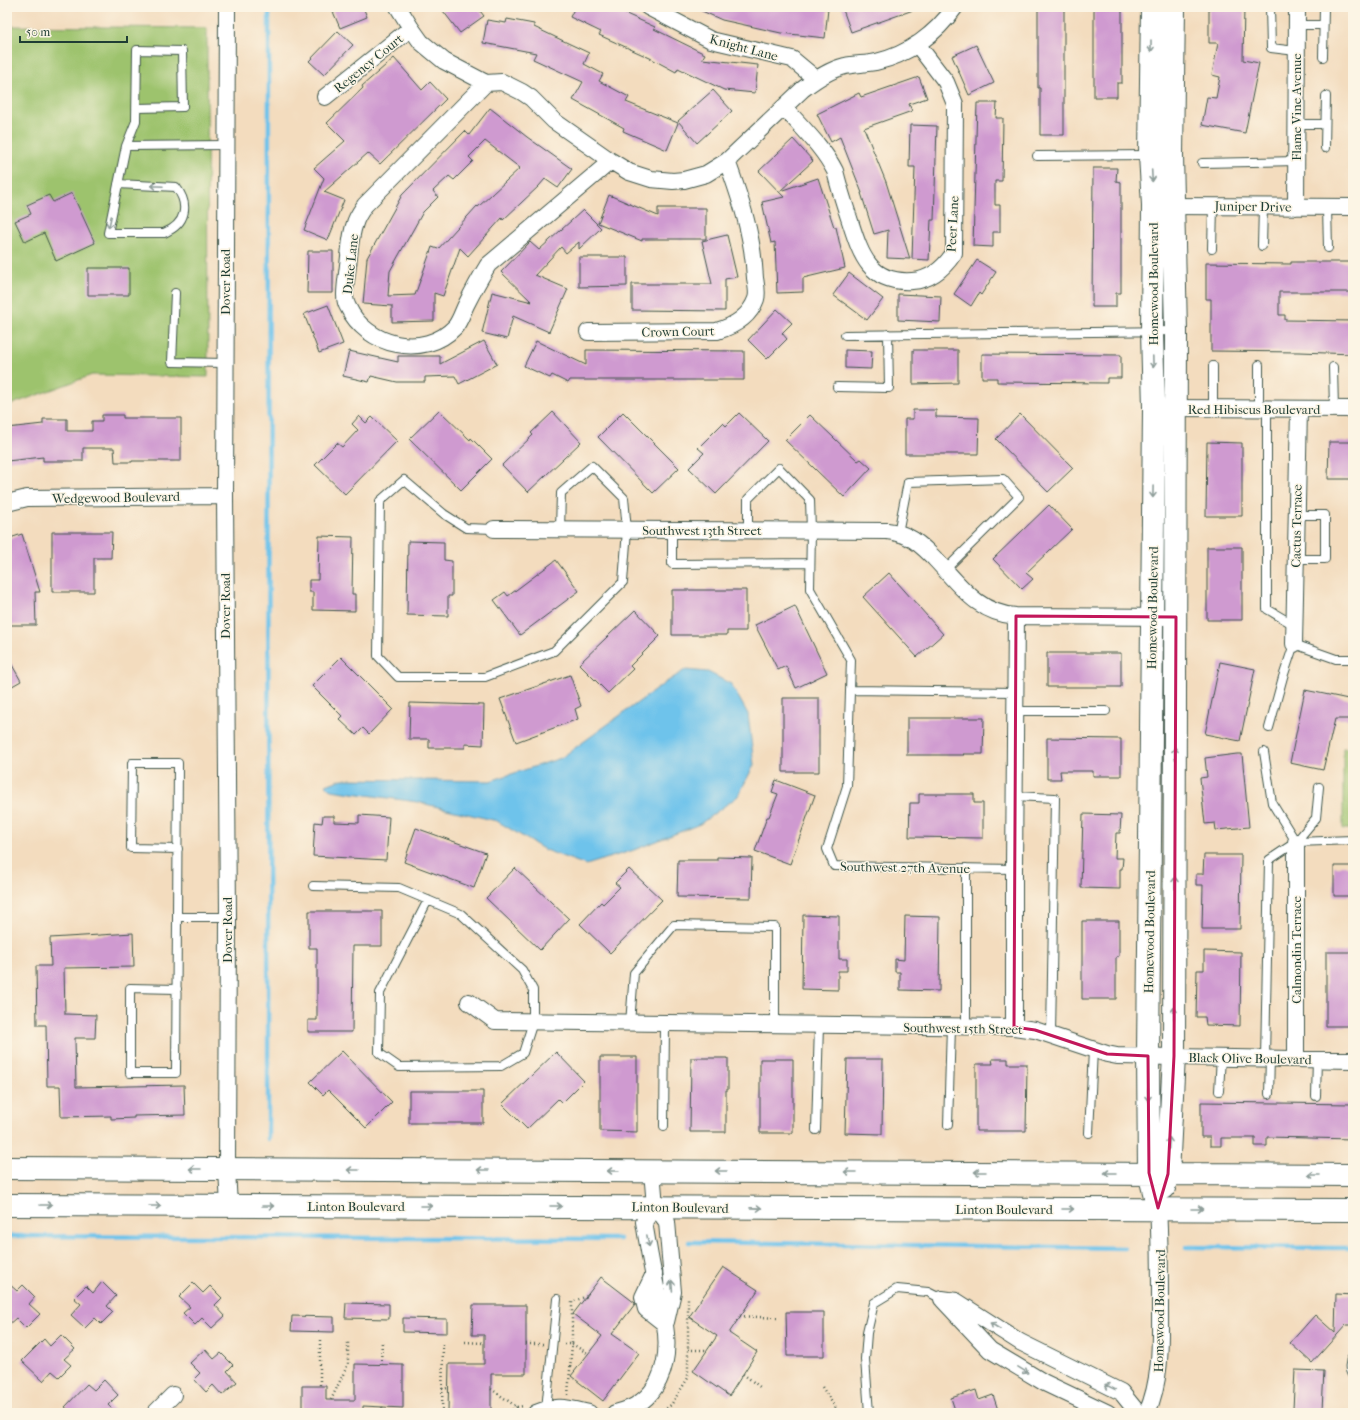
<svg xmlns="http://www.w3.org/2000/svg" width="1360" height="1420" font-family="'IM FELL French Canon',serif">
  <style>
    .green { fill: #9dc36d; stroke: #5e8050 }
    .water { fill: #6ec3eb; stroke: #468090 }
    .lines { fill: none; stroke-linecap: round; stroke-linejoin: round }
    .stream { stroke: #6ec3eb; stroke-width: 4.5 }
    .building { fill: #cf9ad0; fill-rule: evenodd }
    .lane-casing { stroke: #3f5549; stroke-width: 10 }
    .street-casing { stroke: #3f5549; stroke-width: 18 }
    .secondary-casing { stroke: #3f5549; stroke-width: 24 }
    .path { stroke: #3f5549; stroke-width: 2.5; stroke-dasharray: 1 3; stroke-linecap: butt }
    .lane { stroke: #fff; stroke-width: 8 }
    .street { stroke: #fff; stroke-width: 16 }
    .secondary { stroke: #fff; stroke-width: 22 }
    .oneway { stroke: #8f9e9a }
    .marked { fill: none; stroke: #c2185b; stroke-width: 3; stroke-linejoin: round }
    .labels { text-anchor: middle; stroke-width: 3; stroke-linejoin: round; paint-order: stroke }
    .street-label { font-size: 13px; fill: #1f3d34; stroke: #fcf5e5 }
  </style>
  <rect width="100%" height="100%" fill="#fcf5e5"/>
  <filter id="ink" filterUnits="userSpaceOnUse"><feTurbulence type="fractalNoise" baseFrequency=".025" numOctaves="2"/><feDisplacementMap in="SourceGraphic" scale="8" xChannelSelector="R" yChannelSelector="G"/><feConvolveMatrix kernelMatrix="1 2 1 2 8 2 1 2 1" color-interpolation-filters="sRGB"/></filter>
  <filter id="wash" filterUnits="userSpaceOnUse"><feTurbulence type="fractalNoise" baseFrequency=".012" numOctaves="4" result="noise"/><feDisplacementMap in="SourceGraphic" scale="16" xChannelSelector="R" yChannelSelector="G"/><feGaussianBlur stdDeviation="0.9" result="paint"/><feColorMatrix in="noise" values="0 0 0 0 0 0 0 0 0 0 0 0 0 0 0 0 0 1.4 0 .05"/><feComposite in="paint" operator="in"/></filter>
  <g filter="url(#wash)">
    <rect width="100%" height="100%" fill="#f3dcbe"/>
    <path class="green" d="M7,26L207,28L208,377L92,375L7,406Z
      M1343,748H1353V829H1343Z"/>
    <path class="water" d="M685,670L708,672L731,684L748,714L754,765L738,796L700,824L634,850L586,865L545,850L497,821L417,802L331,790L326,785L342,779L490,781L561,758L665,683Z"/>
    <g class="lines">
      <path class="stream" d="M268,1139L269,7
        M7,1236L620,1239
        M689,1242L1125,1248
        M1187,1247L1353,1248"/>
    </g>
    <g id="blocks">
      <path class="building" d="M331,7H363L367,17L340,28Z
        M440,7H477L484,16L460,33Z
        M575,7H611L655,27L654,29L705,54L702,59L758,65L755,93L724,90L678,68L676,72L650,58L599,35L601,32L570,17Z
        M693,7H814L828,9L825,38L781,33L722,20Z
        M842,7H915L916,9L851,32Z
        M1042,7H1064V135H1040V88H1038V8H1042Z
        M1094,7H1122V83H1117V97H1094Z
        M1209,7H1244L1243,60L1259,63L1245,133L1202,125L1207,97L1216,98L1220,77L1212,75L1218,43H1209Z
        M507,19L534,24V27L589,53L584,64L603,74L599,81L629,97L626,102L678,123L667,150L623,131L624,128L573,100L583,82L533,59L536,53L483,43L487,20L506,23Z
        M338,31L353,45L324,75L309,61Z
        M976,45L994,83L969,95L952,56Z
        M394,58L422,90L430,82L446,99L380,164L368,153L324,192L344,200L328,240L304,230L324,178L314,168L345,141L327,123L363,88L362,86Z
        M919,77L927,98L909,104L912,111L864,128L886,182L910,259L887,258L888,230L874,234L861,193H862L840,137L831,142L817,114L859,93L861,97Z
        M713,90L732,111L697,143L678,121Z
        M977,103H997L996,118H1003L1002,181H995V205H1000V232H993V247L973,246Z
        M490,108L527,137L572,169L558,188L545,179L539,186L503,220L502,218L468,256L460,248L443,296L434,293V321L392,322V306L363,304L367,258L402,195L465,131L469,135ZM485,141L520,168L478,207L477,206L438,249L432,247L415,295L388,296L390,271L423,212L438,197L433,191L449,176L454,180L473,161L469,157Z
        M910,125L937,126L934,220H931L929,260L912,259L915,167H909Z
        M793,139L813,161L780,191L818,178L834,227H836L845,268L803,278V292L777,293L775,242L771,243L762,202L784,197L759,171Z
        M1093,168H1117L1116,181L1121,182V293H1116V307H1092Z
        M72,193L95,243L56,261L44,233L25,242L15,221L31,214L27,205L49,195L53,202Z
        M609,195L658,216V208H706V239H642V241L598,223Z
        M583,210L601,228L579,249V242L566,253L561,247L535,275L568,289L549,332L513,316L507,339L482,333L492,292L532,302L501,272L530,242L539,250Z
        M727,235L737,277L725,279V311L632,310V284H712L702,241Z
        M308,251H333V293H307Z
        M579,257H627V286L579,287Z
        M977,260L996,272L981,295L979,293L971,306L954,294Z
        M1291,262H1353V292H1279V315H1285V320L1353,321V354L1300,352L1211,351V299H1206V263L1291,264Z
        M88,268H129V295H88Z
        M849,273L883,299L867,320L833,295Z
        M898,294L941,296L940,322L898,320Z
        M328,305L343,344L319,353L304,314Z
        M777,309L792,323L782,333L787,339L767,359L748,340Z
        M484,341L497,364L459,384L455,376L425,377V382H397L371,376L369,382L343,376L349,351L398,362V356H440V364Z
        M536,341L586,365V350L744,351V380H570L568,383L552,375L550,378L524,366Z
        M845,350L872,351L871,369L845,368Z
        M913,350H958V383L913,384Z
        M982,354L1121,355V378H1107V383L997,382V378H982Z
        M439,410L470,440L471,438L492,459L461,490L409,439Z
        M913,410H936V417L979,418L978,454H905V419H913Z
        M553,412L581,442L528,492L502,465L533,435L531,433Z
        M623,412L679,468L653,493L598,437Z
        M739,413L768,441L716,494L689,468L704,453L698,448L723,423L726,426Z
        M1020,414L1073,468L1048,492L996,439Z
        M102,415H123V418H181V461H132V462H115L114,448H83V461H43V457L7,461V428L43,424V419H67V431H92V421H102Z
        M810,415L858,461L861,459L871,468L844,497L785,440Z
        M359,416L366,423L372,417L397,441L345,494L315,465L337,443L342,447L358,430L352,424Z
        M1207,442L1242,443V516H1206Z
        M1329,442H1353V479H1328Z
        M1049,505L1072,529L1026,573L1033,579L1022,589L993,559Z
        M52,532H112L111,558H94V592H52Z
        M22,534L40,592H35L36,625H7V539Z
        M319,536L353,537L352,594H355V611L313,610V592H309V580H318Z
        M408,541L444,542V560L452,561V596H448V616L407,615Z
        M1207,547H1242V620H1207Z
        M556,560L579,591L520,635L494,600L505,592L508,596Z
        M889,573L943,634L917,657L863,597Z
        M672,590H746V631H727V635H672Z
        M795,606L827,673L796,688L786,666L778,670L755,625Z
        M635,610L660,636L630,666L633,669L608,693L579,664Z
        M1047,653H1121V687H1047Z
        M7,656L21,681L7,689Z
        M341,657L393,709L369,734L363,728L356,735L339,719L342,716L312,686Z
        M1220,662L1255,669L1240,741L1205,734Z
        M570,675L581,706L575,709L578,719L516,742L500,699Z
        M1305,690L1353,700V719H1335L1323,770L1290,763Z
        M783,698H819V772H783Z
        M410,703L484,705L483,745L465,744V748H429V739H409Z
        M907,718H984L983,754H963L964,755H907Z
        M1047,738L1121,739V776H1093V771H1060L1061,779H1047Z
        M1237,754H1242L1249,827L1216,830L1215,823L1205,824L1200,778L1207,777L1205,758Z
        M776,780L815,795L790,864L755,851L767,817H769L778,794L772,792Z
        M919,794H974V803H983V838L909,837L910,803H919Z
        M1083,814L1121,815L1120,833H1116L1115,858H1123L1122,869H1120V889L1081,888Z
        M359,815L389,817L386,860L313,856L315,822L322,823L323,816H334V822L359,823Z
        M416,828L486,853L474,888L404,862Z
        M1204,855H1241L1240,929H1202L1203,885H1196V874H1203Z
        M717,857L752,858L751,898L677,897L678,860H717Z
        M1334,866H1353V896H1334Z
        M515,868L569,919L540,950L486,898Z
        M629,869L662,900L610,953L580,924L601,902L603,904L620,887L615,883Z
        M309,911H382V946H353L352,1032H308V1020H317V948H309Z
        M803,915L839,916V959H847V971H838V990L802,989Z
        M905,916L940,917L939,991L900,990V972H895V959L904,960Z
        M1082,921H1119V956L1116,957V999H1082Z
        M133,933L134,967L64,968L65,1014L96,1015L95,1038H75L76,1087L184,1085L185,1115L134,1116V1118L111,1119V1116L61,1117L60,1086H47L46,1025H37L36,966H51L50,938Z
        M1204,951L1241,952L1240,1026L1206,1025L1205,1017H1196L1197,970H1204Z
        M1326,952H1353V1026H1326Z
        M342,1051L392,1102L366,1128L328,1090L323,1095L310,1082Z
        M556,1052L584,1081L562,1103L558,1099L527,1129L502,1104Z
        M600,1057H637V1132L600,1131Z
        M691,1058H728V1090H726V1132H690Z
        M760,1059H793V1133H760Z
        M847,1059H883L882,1134L845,1133Z
        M992,1059H1008V1064H1027L1026,1131H976V1064H993Z
        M409,1091H483V1123H409Z
        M1201,1102L1353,1104V1139L1267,1137V1146H1255V1138H1221V1146H1210V1137H1201Z
        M723,1267L758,1290L729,1333L757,1352L729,1396L693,1371L717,1336L689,1317Z
        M601,1277L635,1303V1304L612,1334L639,1353L603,1401L571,1376L602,1336L573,1314Z
        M7,1282L17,1291L23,1285L35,1297L29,1304L40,1314L26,1328L16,1318L7,1326Z
        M102,1282L116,1296L107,1306L113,1312L101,1324L95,1318L85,1328L71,1315L81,1304L74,1298L86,1286L93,1293Z
        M193,1283L203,1293L210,1286L222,1298L215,1305L225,1316L212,1328L202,1318L195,1325L183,1313L190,1307L179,1297Z
        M1336,1294L1353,1295V1325H1346L1312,1363L1290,1343L1315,1315L1335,1333Z
        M346,1303L389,1304V1319L345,1318Z
        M473,1305H526V1374H491V1412H448L449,1364H484V1335H472Z
        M786,1312H824V1356H787Z
        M292,1316L334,1317V1332L291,1331Z
        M403,1318L447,1319V1333L403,1332Z
        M61,1335L75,1349L64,1359L71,1365L59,1377L52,1371L43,1381L22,1361L44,1339L50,1346Z
        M205,1349L214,1359L221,1353L233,1365L227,1371L237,1382L222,1395L213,1385L206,1392L194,1379L200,1373L190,1363Z
        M355,1364L403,1365V1408L363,1406V1413H302V1386H326V1400H355Z
        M1295,1370L1324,1371L1322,1410L1293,1409Z
        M104,1380L118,1395L108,1405L116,1413H72L65,1407L87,1384L94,1390Z
        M976,1390L979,1400L993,1395L999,1413H956L951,1398Z"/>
    </g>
  </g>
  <g filter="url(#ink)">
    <use href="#blocks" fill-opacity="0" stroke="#3f5549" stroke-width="1"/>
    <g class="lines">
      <defs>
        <path id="lane" d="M1270,7L1271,48L1296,51
          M1296,25H1323
          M1323,57L1324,7
          M1296,124H1325
          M126,146L136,121L137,50L182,51L183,107L137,108
          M1325,148L1326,96
          M1037,156L1150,155
          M1202,163L1296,161
          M118,184L176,187C190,205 186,224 164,233H108L126,146L226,145
          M1327,207L1328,248
          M1262,246L1263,207
          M1212,249L1213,206
          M175,293L172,362L225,363
          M845,335L1175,331
          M1213,366V408
          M1333,367L1334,409
          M837,387L889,388L888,334
          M1259,408V365
          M1267,409V609L1294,625
          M494,529L466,528L444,514L404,480L380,501L378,656L398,677H485L554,651L623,582L627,530L624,498L592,466L561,493L560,530
          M672,530V564L810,563
          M748,531V499L779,468L810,500L811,530L810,589L851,660L847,786L827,849L834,866L1014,869
          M898,533L908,482L1003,479L1019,497L945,570
          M1296,559H1325V515H1297
          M850,690L1015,692
          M1015,711H1106
          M1269,728L1283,677L1294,644L1336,659H1353
          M1264,752L1272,803L1296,842L1316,818L1319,787
          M1014,796L1055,798L1051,1035
          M313,886L399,888L461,914L522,970L533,990V1022L523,1053L501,1066L399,1067L379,1053L380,993L428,900
          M177,917H228
          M177,989L130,988V1073H176C177,970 178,867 178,763H132L131,848L178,849
          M630,1023L634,973L674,925L775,927V1025
          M966,1027V868
          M1265,1058L1269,860L1296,842L1353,840
          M1219,1091L1221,1057
          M1269,1094L1270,1058
          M1316,1096L1317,1059
          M948,1125L951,1027
          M664,1126L665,1024
          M816,1130L819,1025
          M1089,1133L1093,1050
          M1353,1355C1349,1362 1348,1370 1353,1376
          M546,1409L557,1299
          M869,1413L865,1359L867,1333L874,1303L897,1289L928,1292L942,1299"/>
        <path id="street" d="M227,7L225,496L228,917L227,1169L229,1206
          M398,7L411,28L421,42L444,61L486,83L502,82L522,92L531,98L554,121L611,161L629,172L651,179L673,181L684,180L706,174L727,161L803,89C816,79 829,70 845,66C855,64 866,64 876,62C908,55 936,34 955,7
          M648,7L711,40L792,59L816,79
          M486,83L365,205C361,211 357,216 355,223C350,236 350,251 348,265C347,275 345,285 345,295C345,299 346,304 348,307C366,346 424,360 455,327C460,321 463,311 466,305C473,291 480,278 488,265L611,161
          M325,97L411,28
          M784,107C802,128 823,147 835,171C839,187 844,203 849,218C860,252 868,284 912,281C930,280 944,268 954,253L955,104L946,82L917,44
          M1163,206L1353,207
          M1296,207L1297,7
          M588,332L717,331C734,326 750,316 756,299C758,293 756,284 755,278C753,236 741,200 727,161
          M1166,408L1353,409
          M7,503L27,498L225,496
          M494,529L887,531C895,532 902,534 908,537C919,542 927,551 935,559C959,584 978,614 1016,616L1176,617
          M1294,644L1299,409
          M469,1002L495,1021L1014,1027L1035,1030L1107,1054L1117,1056L1353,1060
          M1014,1027V869L1016,616
          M1296,1059V842
          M652,1171L655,1206L667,1222L673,1292L666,1322
          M654,1274L643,1297L646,1309L665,1324
          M942,1299L956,1301L1020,1342L1121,1392L1138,1413
          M943,1300L990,1350L1045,1383L1108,1413
          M155,1413L173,1395
          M536,1413C556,1404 568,1408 589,1413
          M615,1413C659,1404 671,1364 665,1325C664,1314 660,1303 657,1292C652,1269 648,1246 644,1222L655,1206
          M1147,1413C1162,1378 1160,1341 1160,1304C1160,1272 1160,1240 1158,1208"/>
        <path id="secondary" d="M1152,7L1150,155L1153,205L1152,332L1154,408L1148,1056L1149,1173L1158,1208
          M7,1168L1353,1175
          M1164,1188L1168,1174L1174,1056L1176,331L1172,155L1174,7
          M7,1205L1353,1210"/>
      </defs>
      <use href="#lane" class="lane-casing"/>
      <use href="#street" class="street-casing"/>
      <use href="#secondary" class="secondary-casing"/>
      <path class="path" d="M740,1316L777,1318
        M320,1340V1386
        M465,1342L484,1343
        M526,1344H543
        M564,1344H572L589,1354
        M688,1350H707
        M381,1364L382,1341
        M743,1374L760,1387
        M822,1387L839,1413
        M442,1389L448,1388
        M491,1389L517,1407L506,1413
        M568,1395L572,1344V1302L587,1296
        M331,1400L348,1364V1341
        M382,1407L384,1413
        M517,1407L524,1406
        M442,1413L443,1342
        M660,1413L671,1405L688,1378V1298"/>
      <use href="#lane" class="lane"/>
      <use href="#street" class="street"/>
      <use href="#secondary" class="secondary"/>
    </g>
    <defs><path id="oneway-shaft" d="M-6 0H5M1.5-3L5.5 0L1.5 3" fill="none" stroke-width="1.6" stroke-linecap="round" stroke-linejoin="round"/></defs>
    <g class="oneway">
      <use href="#oneway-shaft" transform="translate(1151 46) rotate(90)"/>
      <use href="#oneway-shaft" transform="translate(1152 176) rotate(87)"/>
      <use href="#oneway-shaft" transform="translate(157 186) rotate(-177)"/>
      <use href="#oneway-shaft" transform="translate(110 222) rotate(102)"/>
      <use href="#oneway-shaft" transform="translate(1153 362) rotate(88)"/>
      <use href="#oneway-shaft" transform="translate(1153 492) rotate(91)"/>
      <use href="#oneway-shaft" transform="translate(1175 753) rotate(-90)"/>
      <use href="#oneway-shaft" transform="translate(1175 883) rotate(-90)"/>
      <use href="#oneway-shaft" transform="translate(1174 1013) rotate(-90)"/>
      <use href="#oneway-shaft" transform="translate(1148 1095) rotate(90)"/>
      <use href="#oneway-shaft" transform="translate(1169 1143) rotate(-87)"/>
      <use href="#oneway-shaft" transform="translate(195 1169) rotate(-180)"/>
      <use href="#oneway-shaft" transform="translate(353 1170) rotate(-180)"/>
      <use href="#oneway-shaft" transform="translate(483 1170) rotate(-180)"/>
      <use href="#oneway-shaft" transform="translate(613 1171) rotate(-180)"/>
      <use href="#oneway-shaft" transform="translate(721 1171) rotate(-180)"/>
      <use href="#oneway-shaft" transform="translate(850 1172) rotate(-180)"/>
      <use href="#oneway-shaft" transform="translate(980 1172) rotate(-180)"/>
      <use href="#oneway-shaft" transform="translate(1110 1173) rotate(-180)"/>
      <use href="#oneway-shaft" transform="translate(1314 1175) rotate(-180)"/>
      <use href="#oneway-shaft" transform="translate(46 1205)"/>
      <use href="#oneway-shaft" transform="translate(155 1206)"/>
      <use href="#oneway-shaft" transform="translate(268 1206)"/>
      <use href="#oneway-shaft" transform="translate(426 1206)"/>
      <use href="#oneway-shaft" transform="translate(556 1206)"/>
      <use href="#oneway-shaft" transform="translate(756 1208) rotate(1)"/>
      <use href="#oneway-shaft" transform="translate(1068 1209)"/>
      <use href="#oneway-shaft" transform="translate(1197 1209)"/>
      <use href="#oneway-shaft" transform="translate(648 1241) rotate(79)"/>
      <use href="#oneway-shaft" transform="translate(672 1286) rotate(-94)"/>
      <use href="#oneway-shaft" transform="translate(995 1326) rotate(-147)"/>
      <use href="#oneway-shaft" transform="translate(1023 1370) rotate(31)"/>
      <use href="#oneway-shaft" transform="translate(1110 1387) rotate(-154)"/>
    </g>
  </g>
  <path class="marked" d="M1016,616L1176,617L1174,1056L1168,1174L1158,1208L1149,1173L1148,1056L1107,1054L1035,1030L1014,1027Z"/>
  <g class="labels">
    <g class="street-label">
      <text transform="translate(744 47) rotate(15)" y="5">Knight Lane</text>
      <text transform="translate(368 63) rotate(-39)" y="5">Regency Court</text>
      <text transform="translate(1296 107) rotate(-90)" y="5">Flame Vine Avenue</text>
      <text transform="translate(1253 206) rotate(1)" y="5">Juniper Drive</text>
      <text transform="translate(952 224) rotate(-87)" y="5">Peer Lane</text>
      <text transform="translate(350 264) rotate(-84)" y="5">Duke Lane</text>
      <text transform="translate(225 282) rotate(-90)" y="5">Dover Road</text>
      <text transform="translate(1153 284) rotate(-90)" y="5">Homewood Boulevard</text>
      <text transform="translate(678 331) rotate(-1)" y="5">Crown Court</text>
      <text x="1254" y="414">Red Hibiscus Boulevard</text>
      <text transform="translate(116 497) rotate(-1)" y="5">Wedgewood Boulevard</text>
      <text transform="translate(1296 526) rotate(-89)" y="5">Cactus Terrace</text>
      <text x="702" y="535">Southwest 13th Street</text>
      <text transform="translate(225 606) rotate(-90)" y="5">Dover Road</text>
      <text transform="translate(1152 608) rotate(-89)" y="5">Homewood Boulevard</text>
      <text transform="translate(905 867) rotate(1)" y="5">Southwest 27th Avenue</text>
      <text transform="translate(227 930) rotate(-90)" y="5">Dover Road</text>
      <text transform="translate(1149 932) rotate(-89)" y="5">Homewood Boulevard</text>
      <text transform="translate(1296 950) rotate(-90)" y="5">Calmondin Terrace</text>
      <text transform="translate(963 1028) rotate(1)" y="5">Southwest 15th Street</text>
      <text transform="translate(1250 1058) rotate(1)" y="5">Black Olive Boulevard</text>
      <text x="356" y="1211">Linton Boulevard</text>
      <text transform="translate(680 1207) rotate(1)" y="5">Linton Boulevard</text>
      <text x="1004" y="1214">Linton Boulevard</text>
      <text transform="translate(1159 1311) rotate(-89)" y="5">Homewood Boulevard</text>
    </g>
  </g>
  <rect width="1360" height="1420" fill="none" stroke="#fcf5e5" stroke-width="24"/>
  <path d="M20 36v6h107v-6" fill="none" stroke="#1f3d34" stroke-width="2"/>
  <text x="26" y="36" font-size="12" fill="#1f3d34" stroke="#fcf5e5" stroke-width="3" paint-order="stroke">50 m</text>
</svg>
